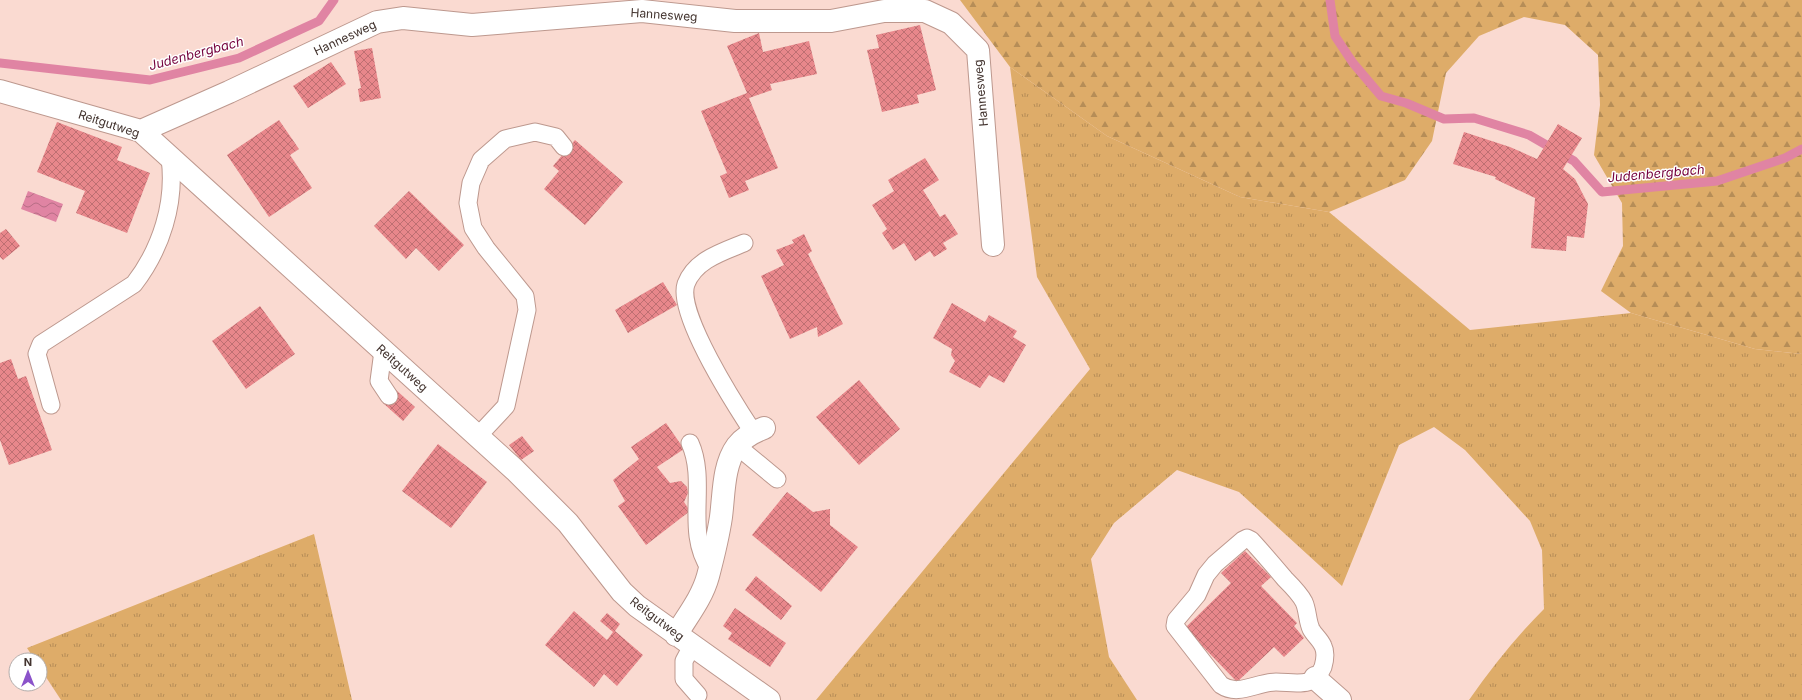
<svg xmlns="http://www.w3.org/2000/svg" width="1802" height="700" font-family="Inter,sans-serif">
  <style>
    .grass { fill: url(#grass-tufts) }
    .forest { fill: url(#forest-firs) }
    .water { fill: url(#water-waves) }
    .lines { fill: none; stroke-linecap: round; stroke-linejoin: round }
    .stream { stroke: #e084a3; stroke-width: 9 }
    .building { fill: url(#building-cross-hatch) }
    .lane-casing { stroke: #bd988e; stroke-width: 19 }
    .street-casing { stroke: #bd988e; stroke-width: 24 }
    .lane { stroke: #fff; stroke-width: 17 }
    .street { stroke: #fff; stroke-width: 22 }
    .labels { text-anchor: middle; stroke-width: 3; stroke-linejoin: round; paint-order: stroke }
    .street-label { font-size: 12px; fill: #43342f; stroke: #fff }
    .water-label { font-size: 13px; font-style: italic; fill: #74003c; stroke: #fff }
  </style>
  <defs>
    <pattern id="grass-tufts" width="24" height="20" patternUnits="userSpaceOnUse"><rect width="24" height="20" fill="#deac69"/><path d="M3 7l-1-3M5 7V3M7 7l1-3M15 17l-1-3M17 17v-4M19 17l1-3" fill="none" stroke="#b68d57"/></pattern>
    <pattern id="forest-firs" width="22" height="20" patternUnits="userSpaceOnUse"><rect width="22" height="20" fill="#deac69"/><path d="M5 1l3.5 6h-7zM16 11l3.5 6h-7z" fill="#b68d57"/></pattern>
    <pattern id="water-waves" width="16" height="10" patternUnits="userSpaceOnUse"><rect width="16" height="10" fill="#e084a3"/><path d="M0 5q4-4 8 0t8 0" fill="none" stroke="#b76d85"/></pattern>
    <pattern id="building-cross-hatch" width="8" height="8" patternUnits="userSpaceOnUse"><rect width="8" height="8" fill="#e8878b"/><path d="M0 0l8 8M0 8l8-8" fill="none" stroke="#be6f72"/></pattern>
  </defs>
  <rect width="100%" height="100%" fill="#fadad1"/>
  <path class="grass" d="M1010,67L1107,136L1240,197L1329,212L1470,330L1631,313L1755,349L1802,354V700H1469C1492,667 1516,637 1544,609L1542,550L1530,521L1465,450L1434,427L1399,445L1342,586L1239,492L1177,470L1114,523L1091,559L1109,657L1137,700H816L1090,369L1037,277Z
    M314,534L352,700H61L40,668V660H35L27,648Z"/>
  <path class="forest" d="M960,0H1802V354L1755,349L1631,313L1601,291L1623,246L1622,203L1594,155L1600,105L1598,55L1565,25L1524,17L1479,36L1446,73L1432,141L1405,180L1329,212L1240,197L1107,136L1010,67Z"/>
  <path class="water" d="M28,191L63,204L56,222L21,209Z"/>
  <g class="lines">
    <path class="stream" d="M1330,0L1335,36L1353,63L1381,96L1406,103L1444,119L1474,118L1529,135L1574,161L1602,192L1717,181L1785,158L1802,149
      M0,63L150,80L239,58L319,21L334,0"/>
  </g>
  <path class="building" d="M920,25L936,90L917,95L919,103L882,112L867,50L879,48L876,35Z
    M759,33L763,52L809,41L817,74L770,84L772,90L749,98L778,168L745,181L749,190L729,198L720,176L727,173L701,111L747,93L727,46Z
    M372,48L381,98L360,102L358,89L361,88L354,51Z
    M331,62L346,84L308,108L293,86Z
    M279,120L299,149L290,155L312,188L269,217L227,155Z
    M57,122L122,147L117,160L150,173L127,233L76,213L85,191L37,172Z
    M1558,124L1582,138L1563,169L1575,179L1588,204L1584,238L1567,236L1566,251L1531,248L1535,198L1495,179L1496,177L1453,164L1464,132L1510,147L1537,159Z
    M575,140L623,182L585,225L544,189L559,171L553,166Z
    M925,158L939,180L923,190L940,217L945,214L958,234L943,243L947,249L934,257L930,251L915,261L904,243L893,250L882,233L887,229L872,205L894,191L888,180Z
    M409,191L464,245L439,271L416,248L406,259L374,226Z
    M6,229L20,246L3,260L0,257V233Z
    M804,234L812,251L808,254L843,324L818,337L817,327L790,339L761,276L784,265L776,250L794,243L792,240Z
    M663,282L677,305L628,333L615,310Z
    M952,303L985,322L989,315L1017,331L1013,337L1026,345L1004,383L989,375L980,388L949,372L955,361L951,355L952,349L933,338Z
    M260,306L295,354L246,389L212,341Z
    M11,359L18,379L26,376L52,450L9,465L0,440V363Z
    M859,380L900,429L859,465L816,417Z
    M395,389L415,407L403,421L383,403Z
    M666,423L684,449L657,467L670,483L681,481L687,487L688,493L684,502L690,511L646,545L618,506L625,501L613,480L639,459L631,447Z
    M522,436L534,451L521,460L509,445Z
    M438,444L487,482L451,528L402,491Z
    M787,492L813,512L830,509V525L858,547L821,592L752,535Z
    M1245,551L1271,577L1261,586L1297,623L1294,626L1304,638L1284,657L1274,647L1237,682L1185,628L1231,583L1221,573Z
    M756,576L792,606L781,620L745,590Z
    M735,608L786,643L770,667L728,639L732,633L723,626Z
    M574,611L607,640L613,632L600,621L607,613L620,624L615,631L643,655L617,686L604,674L594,687L545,645Z"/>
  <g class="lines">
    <defs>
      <path id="lane" d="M744,243C722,252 695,260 686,284C676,313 736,406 753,432
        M383,351L379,381L389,396
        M51,405L37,354L41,344L134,284C161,249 176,203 170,158
        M478,436L506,406L527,310L525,296L486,248L473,228L468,203L471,183L481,160L505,139L535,132L556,137L564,147
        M690,443C708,483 684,531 710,569
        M737,446L777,479
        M1247,538L1251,540C1263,553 1274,566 1285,579C1292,586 1300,594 1304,602C1308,611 1307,620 1311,629C1314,635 1320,639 1323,646C1326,652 1325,660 1323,667C1314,689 1295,682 1276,682C1256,682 1239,697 1221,685L1175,626L1176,620L1197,595L1206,575L1215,564L1243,540Z
        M692,646L684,661V679L698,695"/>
      <path id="street" d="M0,91L141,131L515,470L568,523L622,592L637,606L769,700
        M141,131L229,92L377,22L403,18L472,25L642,11L735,21H831L884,11H925L951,23L978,50L993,245
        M676,635C688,615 702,598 708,576C713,557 718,537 721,517C724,494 723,465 737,446C744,437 753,432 764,428
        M1315,678L1340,700"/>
    </defs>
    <use href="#lane" class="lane-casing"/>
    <use href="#street" class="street-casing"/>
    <use href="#lane" class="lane"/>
    <use href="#street" class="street"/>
  </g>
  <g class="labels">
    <g class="street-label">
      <text transform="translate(664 15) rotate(4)" y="4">Hannesweg</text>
      <text transform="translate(345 38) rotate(-25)" y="4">Hannesweg</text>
      <text transform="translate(981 93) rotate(-95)" y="4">Hannesweg</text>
      <text transform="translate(109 124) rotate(18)" y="4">Reitgutweg</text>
      <text transform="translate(402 368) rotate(42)" y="4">Reitgutweg</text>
      <text transform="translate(657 619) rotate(37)" y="4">Reitgutweg</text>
    </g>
    <g class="water-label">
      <text transform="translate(196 53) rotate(-15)" y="5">Judenbergbach</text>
      <text transform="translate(1656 173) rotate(-5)" y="5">Judenbergbach</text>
    </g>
  </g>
  <g transform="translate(28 672)"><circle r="19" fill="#ffffff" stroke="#b4aeac"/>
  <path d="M0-3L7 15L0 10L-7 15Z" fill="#8b53ca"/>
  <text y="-6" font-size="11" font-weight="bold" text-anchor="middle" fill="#43342f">N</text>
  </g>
</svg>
